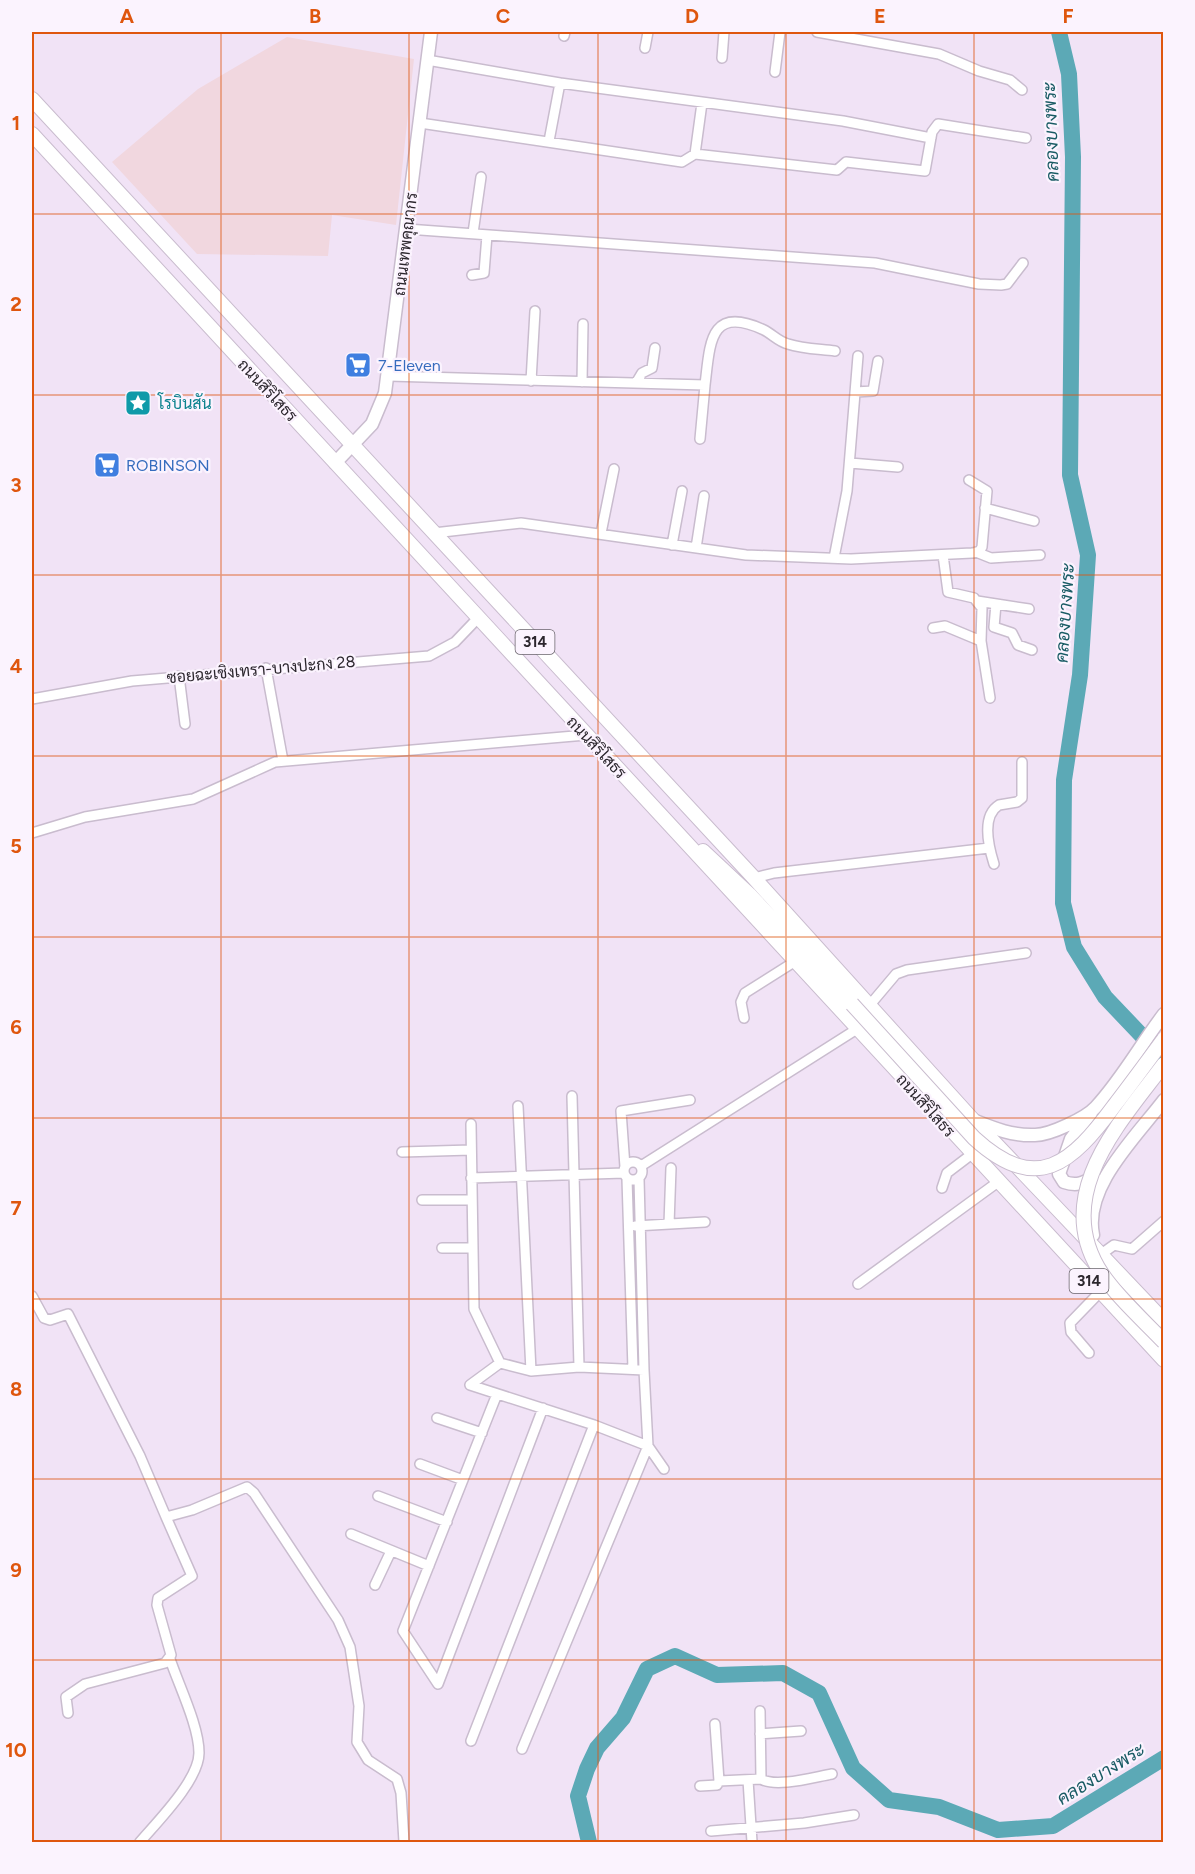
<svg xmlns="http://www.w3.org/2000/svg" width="1195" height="1874" font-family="Figtree,Sarabun,sans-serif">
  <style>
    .industrial { fill: #f1d7df }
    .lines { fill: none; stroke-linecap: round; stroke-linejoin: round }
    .river { stroke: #5ca9b6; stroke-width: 16 }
    .minor-casing { stroke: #c9bcce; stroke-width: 12 }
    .major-casing { stroke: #c9bcce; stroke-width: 15 }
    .highway-casing { stroke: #c9bcce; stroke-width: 16 }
    .minor { stroke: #fff; stroke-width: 9 }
    .major { stroke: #fff; stroke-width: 12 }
    .highway { stroke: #fff; stroke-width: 14 }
    .highway-bridge-casing { stroke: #c9bcce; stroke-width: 16; stroke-linecap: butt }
    .highway-bridge { stroke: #fff; stroke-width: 14 }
    .grid { fill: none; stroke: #df560e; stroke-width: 1.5; stroke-opacity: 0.55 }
    .labels { text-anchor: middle; stroke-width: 4.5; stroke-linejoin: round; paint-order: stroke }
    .shield { fill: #fbf3fe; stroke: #6a646c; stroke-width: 1.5 }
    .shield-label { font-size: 15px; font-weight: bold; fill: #2c272e }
    .street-label { font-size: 16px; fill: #2c272e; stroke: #fbf3fe }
    .shop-label { font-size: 16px; fill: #366cbe; stroke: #fbf3fe; text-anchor: start }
    .culture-label { font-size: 16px; fill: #0d838f; stroke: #fbf3fe; text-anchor: start }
    .water-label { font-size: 18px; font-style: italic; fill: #195b64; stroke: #fbf3fe }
    .neatline { fill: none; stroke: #df560e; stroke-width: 2 }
    .grid-label { font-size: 20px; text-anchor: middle; font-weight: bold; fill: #df560e }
  </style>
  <rect width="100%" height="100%" fill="#f1e3f6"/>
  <path class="industrial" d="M287,37L414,59L396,225L332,215L328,256L197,254L112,162L198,89Z"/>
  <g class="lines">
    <path class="river" d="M1059,32L1069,74L1073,157L1070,475L1088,555L1080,675L1064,780L1063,903L1074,947L1105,997L1164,1059
      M589,1842L578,1796L587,1769L597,1748L623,1718L647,1669L675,1656L717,1675L783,1673L819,1693L853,1768L889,1800L939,1807L998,1830L1053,1826L1164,1758"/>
    <defs>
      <path id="minor" d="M817,32L939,54L979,71L1010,80L1022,90
        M564,36L565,32
        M645,48L648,32
        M722,58L724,32
        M427,60L560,83L843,121L931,138
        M775,72L780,32
        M420,123L682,162L695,154L837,170L846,162L925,171L932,132L938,124L1026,138
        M549,141L560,83
        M695,154L702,103
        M407,229L875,263L979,284L1001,285L1007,284L1023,263
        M473,233L481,177
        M472,275L484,273L487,235
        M389,376L705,385C710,344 709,304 764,330C772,334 779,342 788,344C803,349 820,349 835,351
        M531,381L535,311
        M582,382L583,324
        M636,383L642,373L652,368L655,348
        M855,392L873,391L878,361
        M700,439L705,385
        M850,463L898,467
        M985,508L1034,521
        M434,533L521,523L746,555L851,559L972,553L979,552L982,547L987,491L969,480
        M601,533L614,469
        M672,545L682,491
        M696,548L704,496
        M976,552L991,558L1040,555
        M943,555L948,592L974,598L982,608L981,641L990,698
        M834,558L847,491L858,356
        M977,601L1029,609
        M996,604L994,627L1012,633L1018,645L1032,650
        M933,628L945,626L981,641
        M266,668L283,761
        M179,676L185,724
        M32,699L132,681L429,656L455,642L478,618
        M32,833L85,817L193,799L275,762L586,735
        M994,864C989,848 981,816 999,805L1017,802L1022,798V762
        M754,878L774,873L989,848
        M869,1006L896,974L907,970L1026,953
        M744,1018L741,1002L745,993L794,962
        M572,1096L579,1367
        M518,1106L531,1371
        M471,1124L474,1309L500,1363
        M402,1152L471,1150
        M624 1171a9 9 0 1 1 18 0a9 9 0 1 1-18 0Z
        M641,1166L857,1029
        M625,1167L621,1111L690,1100
        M471,1178L624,1173
        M627,1179L633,1369
        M639,1179L644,1370L579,1367L531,1371L500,1363L470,1385L594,1425L648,1446L664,1469
        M942,1188L947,1173L972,1154
        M422,1200H472
        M669,1224L671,1168
        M635,1226L705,1222
        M442,1248H473
        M1100,1255L1114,1245L1132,1249L1164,1221
        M858,1284L998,1182
        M32,1296L44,1318L50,1320L68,1314L140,1456L166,1517L192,1510L247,1487L254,1493L338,1620L350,1647L359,1706L357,1742L368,1760L397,1779L401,1793L404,1842
        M1089,1353L1071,1332L1070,1323L1100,1292
        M497,1394L403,1631L438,1684L543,1408
        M437,1418L482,1433
        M420,1464L463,1480
        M378,1496L447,1522
        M351,1534L429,1566
        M375,1585L391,1551
        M760,1711L761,1779
        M68,1713L66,1697L85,1684L165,1663L171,1655L157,1605L158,1598L192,1576L166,1517
        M715,1724L719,1781
        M760,1734L801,1731
        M471,1741L594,1425
        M522,1749L648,1446L644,1370
        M748,1780L752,1842
        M700,1786L717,1785L719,1781L761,1779C776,1788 814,1777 832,1774
        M711,1831L804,1823L854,1815
        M140,1842C157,1822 199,1780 199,1753C199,1726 179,1686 170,1659"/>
      <path id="major" d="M335,463L372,424L385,393L431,32
        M1091,1113L1071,1139L1059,1174L1064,1182C1076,1186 1083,1184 1094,1176
        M973,1120C993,1128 1012,1136 1035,1135C1050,1135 1086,1118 1096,1107C1122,1079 1141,1044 1164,1014
        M1093,1235C1083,1187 1136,1137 1164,1100"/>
      <path id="highway" d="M32,99L754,878L973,1120L1164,1321
        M32,134L1164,1360
        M703,851L749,894L852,1004"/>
    </defs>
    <use href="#minor" class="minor-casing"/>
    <use href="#major" class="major-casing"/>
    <use href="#highway" class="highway-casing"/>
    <use href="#minor" class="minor"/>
    <use href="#major" class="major"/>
    <use href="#highway" class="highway"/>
    <defs>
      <path id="highway-bridge" d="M852,1004L974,1138C1037,1196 1072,1163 1114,1106C1131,1084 1147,1062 1164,1039
        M1164,1064C1119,1124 1050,1196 1102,1274C1119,1299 1143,1320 1164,1342"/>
    </defs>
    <use href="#highway-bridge" class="highway-bridge-casing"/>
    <use href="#highway-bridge" class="highway-bridge"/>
  </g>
  <path class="grid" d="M221,32V1842M409,32V1842M598,32V1842M786,32V1842M974,32V1842M32,214H1164M32,395H1164M32,575H1164M32,756H1164M32,937H1164M32,1118H1164M32,1299H1164M32,1479H1164M32,1660H1164"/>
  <defs>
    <symbol id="supermarket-square" viewBox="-11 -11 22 22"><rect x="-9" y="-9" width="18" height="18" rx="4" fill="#3f7fe0" stroke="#fbf3fe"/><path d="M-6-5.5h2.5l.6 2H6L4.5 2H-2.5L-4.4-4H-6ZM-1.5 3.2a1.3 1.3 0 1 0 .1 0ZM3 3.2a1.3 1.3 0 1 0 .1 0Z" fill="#fff"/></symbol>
    <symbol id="sight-square" viewBox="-11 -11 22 22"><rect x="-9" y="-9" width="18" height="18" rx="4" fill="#0f9aa8" stroke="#fbf3fe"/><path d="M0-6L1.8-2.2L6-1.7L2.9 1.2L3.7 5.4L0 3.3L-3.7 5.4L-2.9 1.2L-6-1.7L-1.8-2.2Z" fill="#fff"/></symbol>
  </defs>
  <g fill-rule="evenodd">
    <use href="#supermarket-square" x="343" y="350" width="30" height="30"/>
    <use href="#sight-square" x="123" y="388" width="30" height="30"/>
    <use href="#supermarket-square" x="92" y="450" width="30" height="30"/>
  </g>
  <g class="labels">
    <g class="shield">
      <rect x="515.5" y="630" width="39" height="24" rx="4.5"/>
      <rect x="1069.5" y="1269" width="39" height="24" rx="4.5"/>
    </g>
    <g class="shield-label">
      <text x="535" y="647">314</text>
      <text x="1089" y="1286">314</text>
    </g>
    <g class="street-label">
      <text transform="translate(405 244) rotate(-83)" y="6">ถนนเทพคุณากร</text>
      <text transform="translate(268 390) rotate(47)" y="6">ถนนสิริโสธร</text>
      <text transform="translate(261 669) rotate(-5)" y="6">ซอยฉะเชิงเทรา-บางปะกง 28</text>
      <text transform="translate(597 747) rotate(47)" y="6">ถนนสิริโสธร</text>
      <text transform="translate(926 1105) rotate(48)" y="6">ถนนสิริโสธร</text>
    </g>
    <g class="shop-label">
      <text x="378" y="371">7-Eleven</text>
      <text x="126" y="471">ROBINSON</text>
    </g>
    <g class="culture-label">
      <text x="158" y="409">โรบินสัน</text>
    </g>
    <g class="water-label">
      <text transform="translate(1051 132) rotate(-92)" y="6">คลองบางพระ</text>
      <text transform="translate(1065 613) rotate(-86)" y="6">คลองบางพระ</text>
      <text transform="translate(1101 1774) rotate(-32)" y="6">คลองบางพระ</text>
    </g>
  </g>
  <rect width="1195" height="1874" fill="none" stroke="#fbf3fe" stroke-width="66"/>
  <rect x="33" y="33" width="1129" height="1808" class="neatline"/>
  <g class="grid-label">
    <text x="127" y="23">A</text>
    <text x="315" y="23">B</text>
    <text x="503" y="23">C</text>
    <text x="692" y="23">D</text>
    <text x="880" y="23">E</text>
    <text x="1068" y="23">F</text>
    <text x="16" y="130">1</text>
    <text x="16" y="311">2</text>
    <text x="16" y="492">3</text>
    <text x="16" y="673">4</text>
    <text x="16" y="853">5</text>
    <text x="16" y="1034">6</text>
    <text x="16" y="1215">7</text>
    <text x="16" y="1396">8</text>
    <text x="16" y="1577">9</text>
    <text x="16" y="1757">10</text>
  </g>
</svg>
